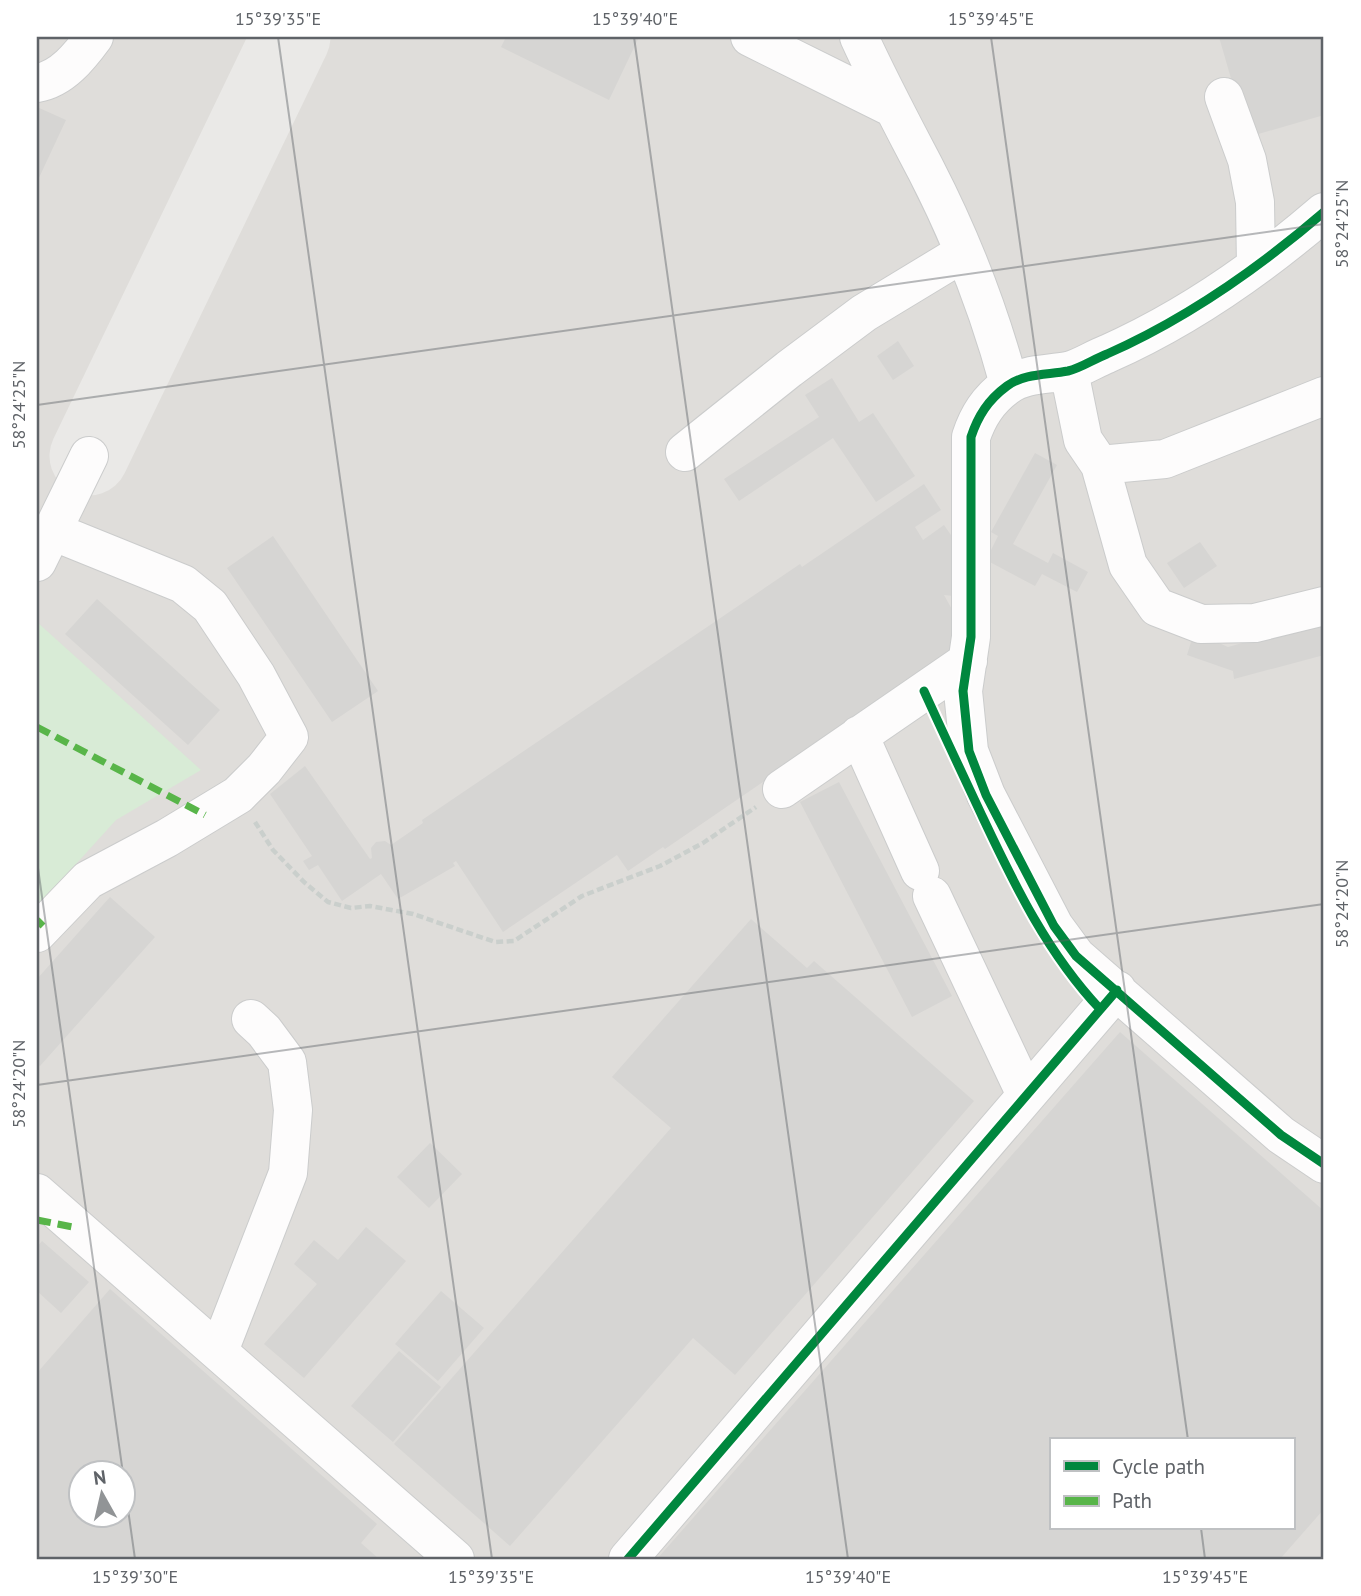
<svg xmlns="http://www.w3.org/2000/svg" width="1361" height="1596" font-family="'PT Sans',sans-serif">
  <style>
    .industrial { fill: #dfddda; fill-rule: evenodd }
    .green { fill: #d8ebd6 }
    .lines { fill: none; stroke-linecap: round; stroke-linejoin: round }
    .taxiway { stroke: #eae9e7; stroke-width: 79 }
    .building { fill: #d6d5d3; fill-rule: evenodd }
    .minor-casing { stroke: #cbcccc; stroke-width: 40 }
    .path { stroke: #cacfcc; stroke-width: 4.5; stroke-dasharray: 7 3.5; stroke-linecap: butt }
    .minor { stroke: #fdfcfc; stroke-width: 38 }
    .quiet { stroke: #58b549; stroke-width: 7; stroke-dasharray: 14 7; stroke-linecap: butt }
    .cycleway-casing { stroke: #fff; stroke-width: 13 }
    .cycleway { stroke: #00873e; stroke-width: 9 }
    .ticks { fill: none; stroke: #5f6368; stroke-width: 2; stroke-opacity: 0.45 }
    .neatline { fill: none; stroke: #5f6368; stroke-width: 2.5 }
    .ticks-label { font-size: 18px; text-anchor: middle; fill: #5f6368 }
  </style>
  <rect width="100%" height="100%" fill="#efeeea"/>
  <path class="industrial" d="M37,37H1324V1559H37ZM1051,1440H1293V1528H1051ZM80,1474H122V1516H80Z"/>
  <path class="green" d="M37,622L201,770L116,820L37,907Z"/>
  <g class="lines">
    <path class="taxiway" d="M89,456L291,37"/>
  </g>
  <path class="building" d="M506,37H639L609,100L501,47Z
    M1219,37H1324V115L1248,137Z
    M37,107L66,120L37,182Z
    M898,341L914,366L893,380L877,356Z
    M832,378L859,422L873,413L915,476L876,502L833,438L739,501L724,479L819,417L805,395Z
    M1035,453L1057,465L1013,544L1048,563L1053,553L1088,572L1077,592L1042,574L1035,586L986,560L998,536L991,532Z
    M924,484L941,510L915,527L923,540L944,525L960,548L954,596L944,595L958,620L956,650L665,849L663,847L628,871L617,855L503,932L456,861L453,863L455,866L398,899L381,874L342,901L318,865L309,870L303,861L312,856L270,794L305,766L370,859L372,858L371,848L376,842L385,841L391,845L423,823L422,820L800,564L802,567Z
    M273,536L378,691L332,722L227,568Z
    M1200,542L1217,566L1184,588L1167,563Z
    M97,599L220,710L188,745L65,634Z
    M1324,620V655L1234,679L1233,671L1187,655L1194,632L1228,647Z
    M839,782L952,996L912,1017L800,802Z
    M110,897L155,937L40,1066L37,1064V979Z
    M751,919L807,968L814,961L974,1101L735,1375L693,1338L510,1546L394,1444L671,1128L612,1077Z
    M1120,1032L1324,1211V1509L1280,1559H657ZM1051,1440H1293V1528H1051Z
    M430,1143L462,1174L429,1208L397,1177Z
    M366,1227L406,1261L304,1378L264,1344L317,1284L294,1264L314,1240L338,1260Z
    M42,1241L89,1282L61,1313L37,1291V1247Z
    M110,1289L377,1524L361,1543L379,1559H37V1373ZM80,1474H122V1516H80Z
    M441,1291L484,1328L438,1381L395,1344Z
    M399,1351L441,1387L393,1442L351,1406Z"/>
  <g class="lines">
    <defs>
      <path id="minor" d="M750,37L891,107
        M859,37C880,83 903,126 926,170C961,238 989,310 1009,384
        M37,83C62,79 80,56 94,37
        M1224,97L1247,160L1255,202L1256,266
        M1324,212C1259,268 1186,319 1107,354C1094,359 1081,368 1068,371C1047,375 1025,373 1007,386C988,400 978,416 971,437V637L963,691L969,751L986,795L1054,926L1076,956L1281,1135L1324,1164
        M1069,371L1083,440L1100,465L1165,459L1324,396
        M685,452L789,369L864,313L963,253
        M1100,465L1128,565L1157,607L1201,624L1255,623L1324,606
        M37,562L89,456
        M859,735L920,871
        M782,789L968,661
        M932,896L1026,1095
        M37,933L88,880L167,838L238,795L264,769L289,737L256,675L210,606L183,584L52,531
        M37,1193L455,1559
        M219,1351L288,1173L293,1110L287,1062L264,1031L251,1019
        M628,1559L1117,990"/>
    </defs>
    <use href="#minor" class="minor-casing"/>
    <path class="path" d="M255,822L273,850L304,882L328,902L351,908L370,906L413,914L495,942L514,941L582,896L660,866L703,843L756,807"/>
    <use href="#minor" class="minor"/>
    <path class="quiet" d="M37,727L205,815
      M37,920L43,926
      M37,1220L78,1228"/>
    <defs>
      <path id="cycleway" d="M1324,212C1259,268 1186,319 1107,354C1094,359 1081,368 1068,371C1047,375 1025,373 1007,386C988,400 978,416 971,437V637L963,691L969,751L986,795L1054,926L1076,956L1281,1135L1324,1164
        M924,691C943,733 963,775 983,818C1015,886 1048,954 1100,1009
        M628,1559L1117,990"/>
    </defs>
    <use href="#cycleway" class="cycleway-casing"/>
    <use href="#cycleway" class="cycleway"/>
  </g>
  <path class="ticks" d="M278,37L492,1559M634,37L848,1559M991,37L1188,1440M37,405L1324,224M37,861L135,1559M37,1085L1324,904M1201,1528L1205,1559"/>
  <rect width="1361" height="1596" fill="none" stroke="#ffffff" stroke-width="77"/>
  <rect x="1050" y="1438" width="245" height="91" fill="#ffffff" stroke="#bfc1c3" stroke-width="2"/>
  <rect x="1064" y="1461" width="35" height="10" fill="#00873e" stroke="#bfc1c3" stroke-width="2"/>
  <text x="1112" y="1474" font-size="21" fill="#5f6368">Cycle path</text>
  <rect x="1064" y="1496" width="35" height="10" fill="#58b549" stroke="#bfc1c3" stroke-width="2"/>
  <text x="1112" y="1508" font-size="21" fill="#5f6368">Path</text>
  <g transform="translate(102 1494) rotate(352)"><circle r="33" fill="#ffffff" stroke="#bfc1c3" stroke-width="2"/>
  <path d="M0-5L12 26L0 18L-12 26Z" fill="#919496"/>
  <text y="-10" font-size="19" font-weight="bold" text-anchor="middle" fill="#5f6368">N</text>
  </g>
  <rect x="38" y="38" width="1284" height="1520" class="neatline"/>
  <g class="ticks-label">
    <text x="278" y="25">15°39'35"E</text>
    <text x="635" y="25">15°39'40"E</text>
    <text x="991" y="25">15°39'45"E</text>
    <text transform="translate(1342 224) rotate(-90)" y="6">58°24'25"N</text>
    <text transform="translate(19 405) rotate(-90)" y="6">58°24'25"N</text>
    <text transform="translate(1342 904) rotate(-90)" y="6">58°24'20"N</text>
    <text transform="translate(19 1084) rotate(-90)" y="6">58°24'20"N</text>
    <text x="135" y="1583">15°39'30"E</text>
    <text x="491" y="1583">15°39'35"E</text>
    <text x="848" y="1583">15°39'40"E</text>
    <text x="1205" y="1583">15°39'45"E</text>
  </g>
</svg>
